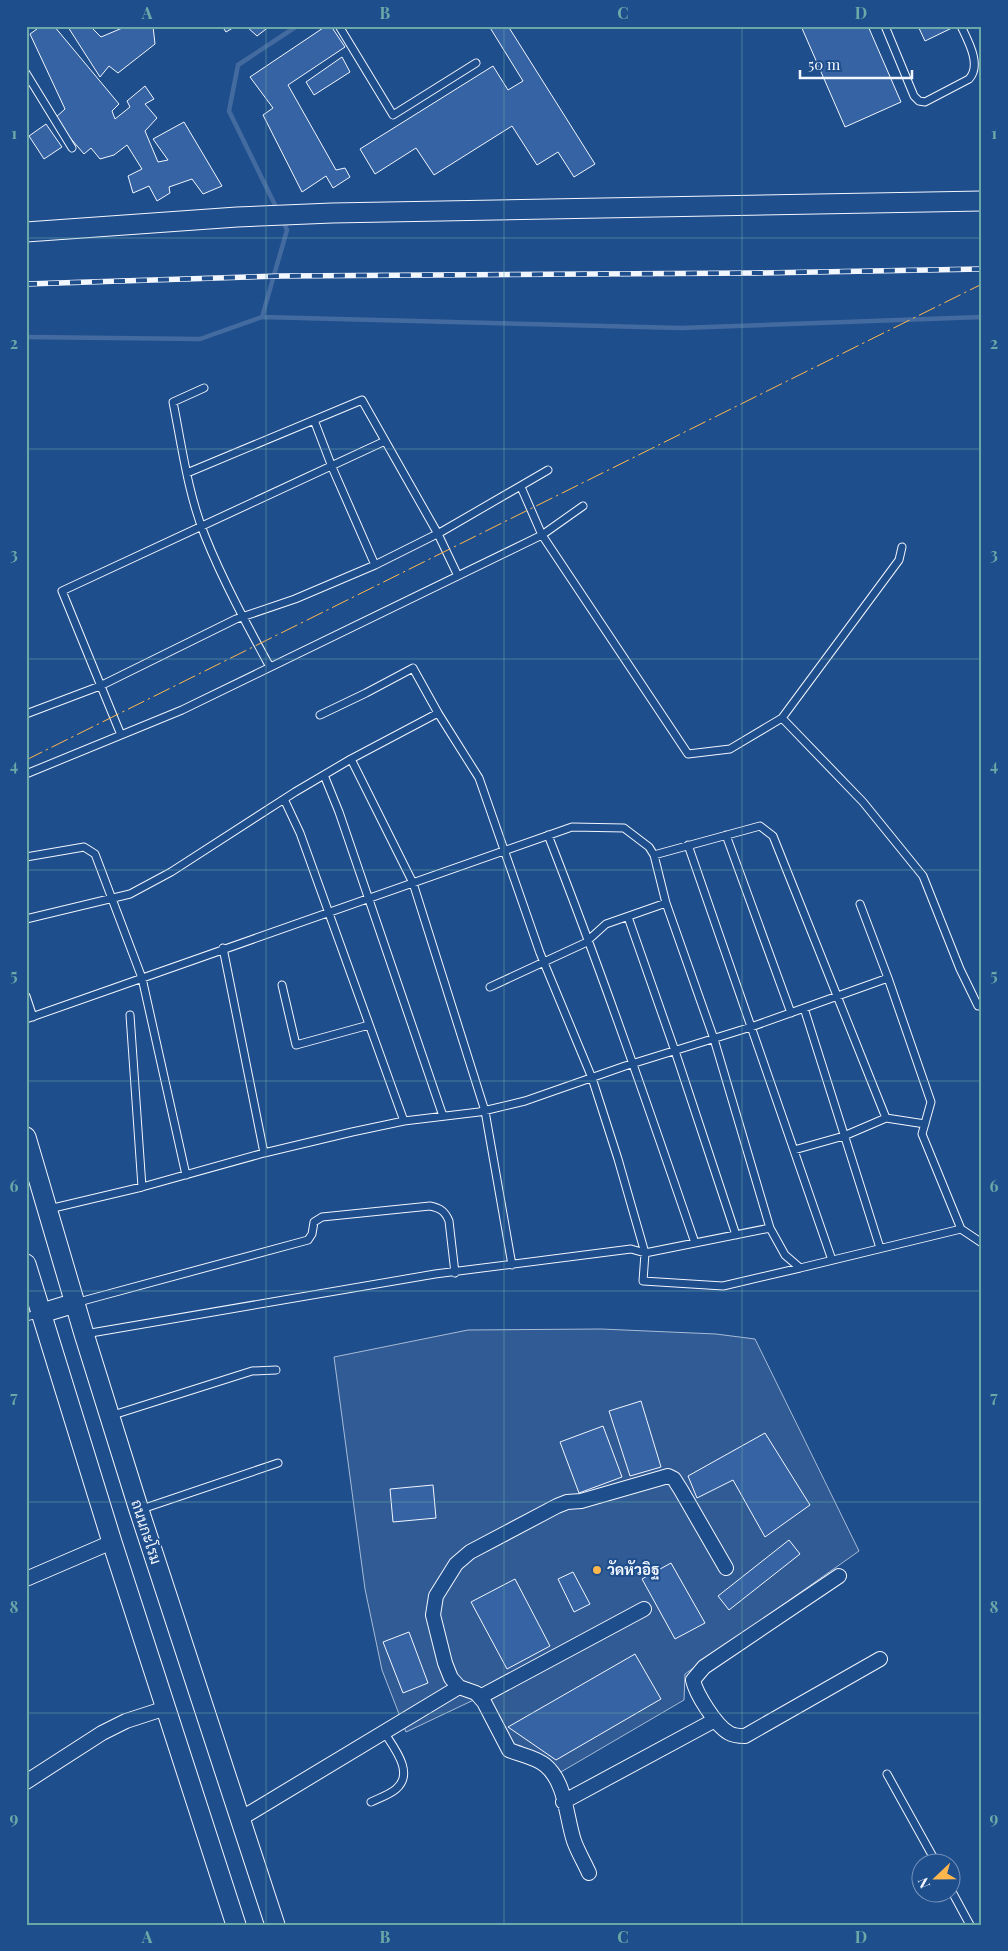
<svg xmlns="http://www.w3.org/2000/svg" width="1008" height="1951" font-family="'Playfair Display',Sarabun,serif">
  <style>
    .built { fill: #305b95; stroke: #a8bbd7 }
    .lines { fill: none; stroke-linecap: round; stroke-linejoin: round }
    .stream { stroke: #446ba0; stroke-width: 4.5 }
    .building { fill: #3563a3; stroke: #f2f6ff }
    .lane-casing { stroke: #f2f6ff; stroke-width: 9 }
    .street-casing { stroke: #f2f6ff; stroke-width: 16 }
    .secondary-casing { stroke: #f2f6ff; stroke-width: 21 }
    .lane { stroke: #1f4e8c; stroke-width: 7 }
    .street { stroke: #1f4e8c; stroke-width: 14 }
    .secondary { stroke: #1f4e8c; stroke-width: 19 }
    .rail-casing { stroke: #f2f6ff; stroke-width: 5.5 }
    .rail { stroke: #1f4e8c; stroke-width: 4; stroke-dasharray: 11; stroke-linecap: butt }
    .power { stroke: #ffb74d; stroke-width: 1; stroke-dasharray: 18 4 2.5 4; stroke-linecap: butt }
    .grid { fill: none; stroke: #6aa9a8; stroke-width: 1; stroke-opacity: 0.55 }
    .poi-dot { fill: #ffb74d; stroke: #1f4e8c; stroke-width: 2 }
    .labels { text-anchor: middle; stroke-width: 4; stroke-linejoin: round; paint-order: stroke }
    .street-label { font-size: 15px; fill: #f2f6ff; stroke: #1f4e8c }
    .poi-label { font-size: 15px; font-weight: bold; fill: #f2f6ff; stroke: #1f4e8c; text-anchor: start }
    .neatline { fill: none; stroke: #6aa9a8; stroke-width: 2 }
    .grid-label { font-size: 16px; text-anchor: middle; font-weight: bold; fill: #6aa9a8 }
  </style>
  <rect width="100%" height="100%" fill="#1f4e8c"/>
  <path class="built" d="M601,1329L716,1334L755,1339L859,1551L685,1674L684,1700L554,1776L505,1743L480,1697L406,1732L382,1670L365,1589L334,1357L468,1330Z"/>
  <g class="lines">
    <path class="stream" d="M278,211L229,111L238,65L297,26
      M262,317L287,230L283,220
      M26,337L200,339L262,317L681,328L982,317"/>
  </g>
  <path class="building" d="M41,26H54L119,104L112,111L115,119L130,107L127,101L145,86L154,99L145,104L157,118L145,131L158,162L168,160L153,139L184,122L222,186L203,194L192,179L169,187L170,193L157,201L149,186L133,193L128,176L142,169L127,145L114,155L100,159L91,148L84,154L54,119L65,109L30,34Z
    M70,26H90L101,37L127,26H153L155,44L118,73L109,66L100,77L68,27Z
    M222,26H236L226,32Z
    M246,26H270L257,36Z
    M326,26H331L345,47L288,85L336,170L345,168L350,177L333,188L326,176L302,192L263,115L273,108L250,77Z
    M489,26H508L595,164L574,177L558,152L537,165L512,126L434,175L416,148L375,174L360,149L493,66L508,90L523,81Z
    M801,26H868L901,102L845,127Z
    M918,26H956L925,41Z
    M342,57L350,72L314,95L306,82Z
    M46,124L62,147L44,159L29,136Z
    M641,1401L661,1467L630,1476L609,1411Z
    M603,1426L622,1477L579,1493L560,1442Z
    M765,1433L810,1505L765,1537L733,1480L697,1498L688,1476Z
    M433,1485L436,1518L393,1522L390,1489Z
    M789,1540L800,1554L729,1610L718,1596Z
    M671,1563L705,1623L675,1639L642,1579Z
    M573,1572L590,1604L574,1612L558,1579Z
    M515,1579L550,1646L507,1669L471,1602Z
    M409,1632L428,1683L403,1693L383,1642Z
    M635,1654L661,1699L556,1760L508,1727Z"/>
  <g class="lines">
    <defs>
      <path id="lane" d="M339,26L393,115L476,63
        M885,26L914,96L919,101L925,102L969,79C982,65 968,41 961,26
        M26,73L72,148
        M204,388L173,402C182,447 188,494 205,536C223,581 247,625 270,667
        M314,420L332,467L375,565
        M187,473L362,400L438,534L458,576
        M521,487L542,535L688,754L730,749L782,718L899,560L902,547
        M26,714L100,686L236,619L295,599L375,565L441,532L548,470
        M320,715L366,693L413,668L438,713L479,778L540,953L592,1078L618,1159L645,1253L643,1281L723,1286L800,1268
        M782,718L863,802L923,876L960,969L978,1006H982
        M121,735L62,591L385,441
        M351,759L413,883L485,1111L512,1265
        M26,774L182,710L542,535L583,506
        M324,775L339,812L443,1116
        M284,799L300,833L404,1121
        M548,835C601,970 648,1106 695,1243
        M726,835L791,1013
        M688,845L832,1260
        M654,855L666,903L714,1039L770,1228
        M26,857L84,847L95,854L142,978L186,1175
        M860,904L888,978L931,1102L922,1134L961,1229
        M628,917L675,1051L736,1235
        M26,919L130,894L171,872L295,792L351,759L438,713
        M223,948L264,1153
        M282,985L296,1045L369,1025
        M490,987L585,943L606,924L666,903
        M26,996L33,1017
        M804,1008L880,1248
        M130,1015L142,1187
        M26,1019L572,827L624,828L649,847L654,855L760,826L773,836L886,1118L844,1136L794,1150
        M886,1118L925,1124
        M49,1209L142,1187L264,1153L352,1132L404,1121L479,1112L525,1101L625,1066L751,1027L888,978
        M75,1303L308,1240L312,1234L314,1222L322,1217L430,1206C440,1208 445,1211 449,1221L455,1273
        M26,1317L41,1313
        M85,1334L435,1274L631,1249L645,1253L770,1228L785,1255L800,1268L961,1229L982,1243
        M110,1416L252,1371L276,1370
        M139,1510L278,1463
        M887,1774L937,1864
        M371,1802C379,1798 389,1795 396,1789C415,1773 394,1748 384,1732
        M950,1888L970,1925"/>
      <path id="street" d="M839,1576L704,1667L693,1680C696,1694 716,1726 729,1733C734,1736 739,1736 745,1736L880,1659
        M26,1579L112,1542
        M480,1697L644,1609
        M26,1782L102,1733L126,1721L166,1708
        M563,1802L715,1720
        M240,1819L459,1687
        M589,1873C584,1862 578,1852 574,1841C566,1817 566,1782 545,1765C535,1757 521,1755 509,1750L484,1702L476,1693L459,1687L451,1678L445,1663L433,1615L436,1596L456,1564L470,1552L557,1506L567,1502L581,1501L668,1476L674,1479L681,1490L726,1568"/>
      <path id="secondary" d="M26,232L237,217L332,213L982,201
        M26,1137L84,1334L139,1510L275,1925
        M26,1264L112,1542L236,1925
        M42,1313L75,1303"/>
    </defs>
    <use href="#lane" class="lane-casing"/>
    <use href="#street" class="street-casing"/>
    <use href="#secondary" class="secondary-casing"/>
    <use href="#lane" class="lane"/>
    <use href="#street" class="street"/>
    <use href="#secondary" class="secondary"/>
    <defs>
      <path id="rail" d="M26,284L281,276L756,273L982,269"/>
    </defs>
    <use href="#rail" class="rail-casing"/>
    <use href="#rail" class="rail"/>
    <path class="power" d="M26,760L982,284"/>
  </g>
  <path class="grid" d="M266,26V1925M504,26V1925M742,26V1925M26,238H982M26,449H982M26,659H982M26,870H982M26,1081H982M26,1291H982M26,1502H982M26,1713H982"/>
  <circle class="poi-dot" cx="597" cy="1570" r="5"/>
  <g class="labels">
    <g class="street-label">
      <text transform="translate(146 1532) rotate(72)" y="5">ถนนกะโรม</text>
    </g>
    <g class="poi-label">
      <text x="607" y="1575">วัดหัวอิฐ</text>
    </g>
  </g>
  <rect width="1008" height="1951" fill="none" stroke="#1f4e8c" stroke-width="55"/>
  <g transform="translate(936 1878) rotate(248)"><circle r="24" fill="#1f4e8c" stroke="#7391ba"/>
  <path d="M0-4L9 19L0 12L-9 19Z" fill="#ffb74d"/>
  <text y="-8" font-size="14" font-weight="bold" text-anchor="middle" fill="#f2f6ff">N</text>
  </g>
  <path d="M800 70v8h112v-8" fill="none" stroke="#f2f6ff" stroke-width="2.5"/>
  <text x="808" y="70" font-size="15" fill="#f2f6ff" stroke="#1f4e8c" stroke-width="4" paint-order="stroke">50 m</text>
  <rect x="28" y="28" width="952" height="1896" class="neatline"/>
  <g class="grid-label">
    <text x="147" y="19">A</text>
    <text x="385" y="19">B</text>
    <text x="623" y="19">C</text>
    <text x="861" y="19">D</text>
    <text x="14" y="139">1</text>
    <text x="994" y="139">1</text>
    <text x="14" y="349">2</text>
    <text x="994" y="349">2</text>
    <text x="14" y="560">3</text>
    <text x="994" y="560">3</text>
    <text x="14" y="771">4</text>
    <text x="994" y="771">4</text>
    <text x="14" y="981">5</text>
    <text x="994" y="981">5</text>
    <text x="14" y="1192">6</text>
    <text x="994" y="1192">6</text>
    <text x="14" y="1403">7</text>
    <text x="994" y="1403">7</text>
    <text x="14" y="1613">8</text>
    <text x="994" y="1613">8</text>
    <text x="14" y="1824">9</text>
    <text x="994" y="1824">9</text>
    <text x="147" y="1943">A</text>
    <text x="385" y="1943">B</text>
    <text x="623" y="1943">C</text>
    <text x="861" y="1943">D</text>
  </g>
</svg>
